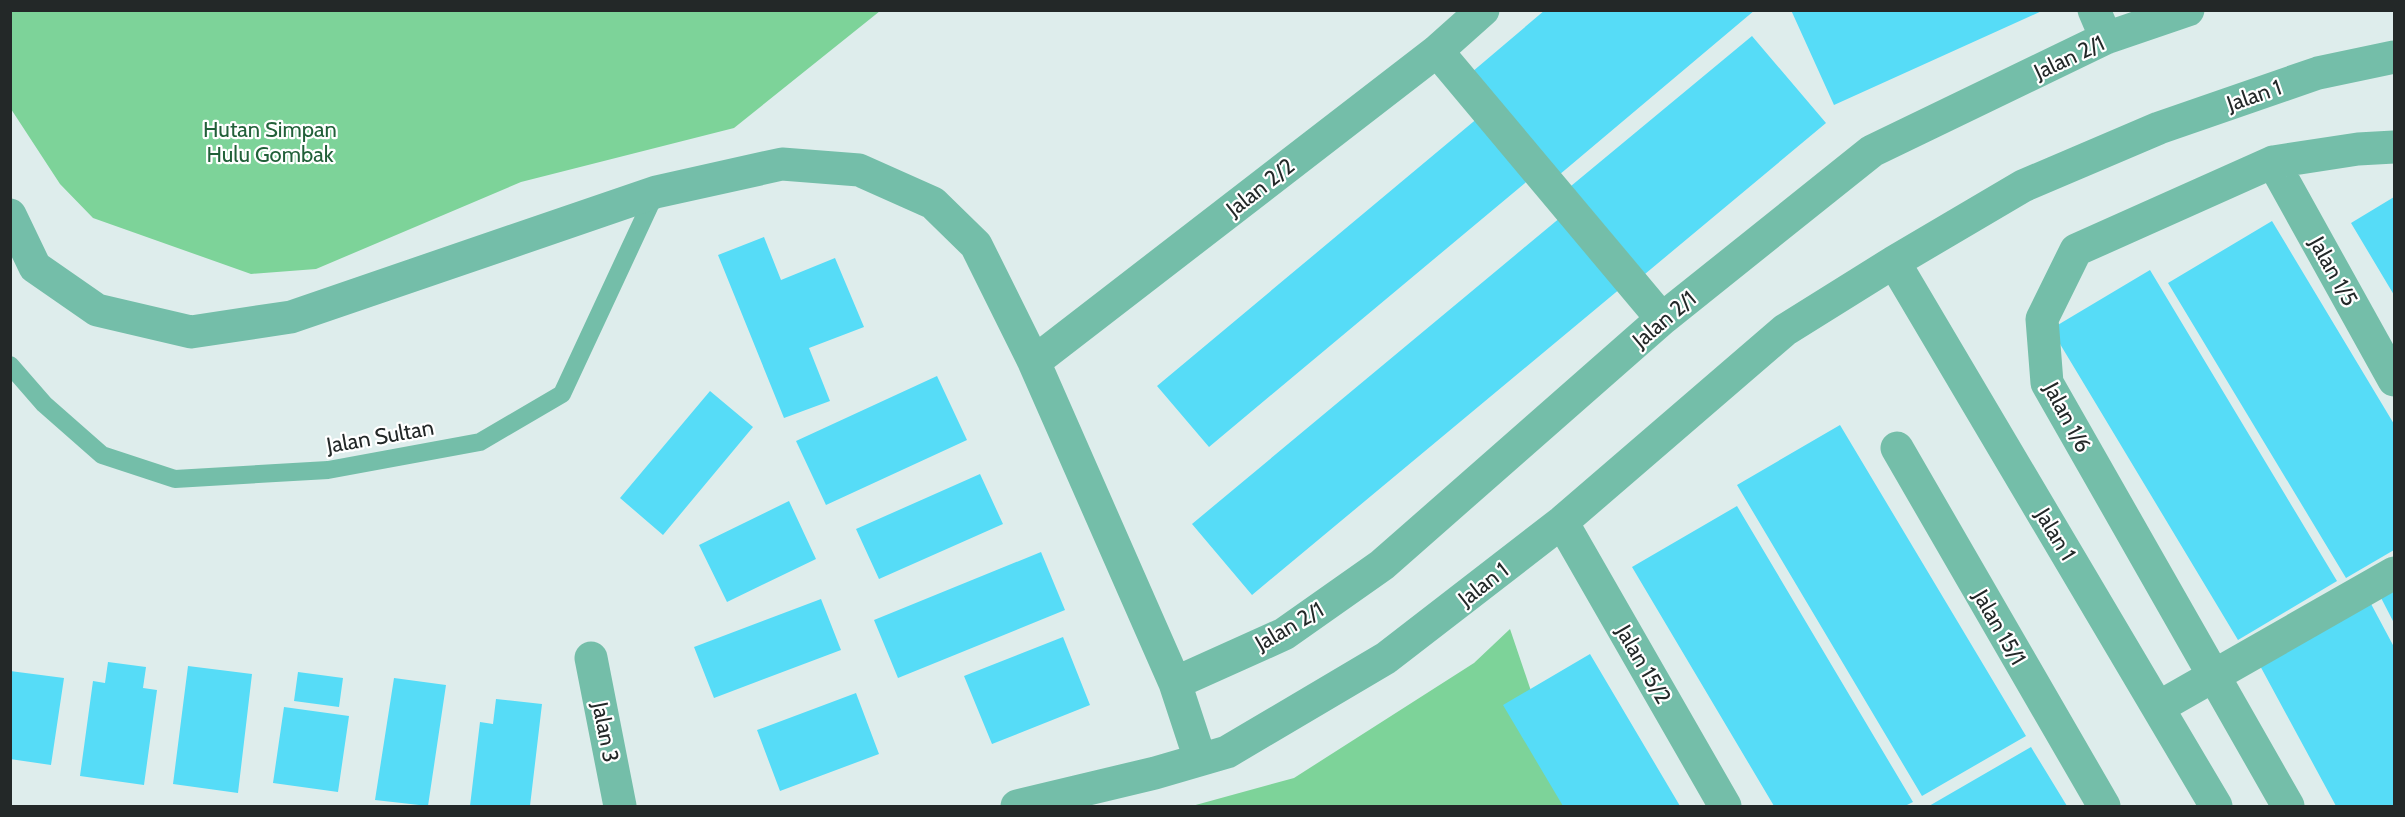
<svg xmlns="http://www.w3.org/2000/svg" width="2405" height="817" font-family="Cabin,sans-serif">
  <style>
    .green { fill: #7dd399 }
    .building { fill: #56dcf7 }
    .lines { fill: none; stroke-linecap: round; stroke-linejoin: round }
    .service { stroke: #74bea9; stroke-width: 18 }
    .minor { stroke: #74bea9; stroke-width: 33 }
    .labels { text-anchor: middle; stroke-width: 4.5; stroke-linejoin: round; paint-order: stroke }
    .street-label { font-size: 22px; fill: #232828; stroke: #fff }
    .park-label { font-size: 22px; fill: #216039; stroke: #fff }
  </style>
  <rect width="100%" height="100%" fill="#deedec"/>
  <path class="green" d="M10,11L11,10L880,11L734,128L521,182L316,269L251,274L93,218L60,184L11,109Z
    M1510,629L1570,806H1192L1294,778L1474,663Z"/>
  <path class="building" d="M1545,10H1755L1559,175L1472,72Z
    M1791,10H2044L1834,105Z
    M1752,36L1826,123L1645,274L1571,186Z
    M1479,117L1531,178L1209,447L1157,386Z
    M2394,197V295L2351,223Z
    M1561,217L1621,288L1252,595L1192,524Z
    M2272,221L2394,424V550L2346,578L2168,283Z
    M764,237L781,280L835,258L864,327L809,348L830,401L784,418L718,255Z
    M2150,270L2337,581L2238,640L2051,329Z
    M937,376L967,440L826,505L796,441Z
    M710,391L753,427L663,535L620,498Z
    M1840,425L2026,736L1922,796L1737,485Z
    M980,474L1003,524L879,579L856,529Z
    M789,501L816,559L727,602L699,545Z
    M1737,506L1913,802L1905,806H1774L1632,567Z
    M1041,552L1065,610L898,678L874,620Z
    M2394,583V623L2378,592Z
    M821,599L841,650L714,698L694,647Z
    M2370,602L2394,647V806H2336L2258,662Z
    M1063,637L1090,705L992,744L964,676Z
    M1590,654L1680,806H1563L1503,705Z
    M108,662L146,667L143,688L157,690L144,785L80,776L93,681L105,683Z
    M188,666L252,674L238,793L173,784Z
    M10,671L64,678L51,765L10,759Z
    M298,672L343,678L339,707L294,701Z
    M394,678L446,685L428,806L375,800Z
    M856,693L879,754L780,791L757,730Z
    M496,699L542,704L530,806H470L480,722L493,724Z
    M284,707L349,716L338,792L273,783Z
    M2031,747L2067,806H1929Z"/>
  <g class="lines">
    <path class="service" d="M10,365L44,404L102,455L175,479L328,470L480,442L562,394L656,192"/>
    <path class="minor" d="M2094,10L2106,38
      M1437,51L1662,319
      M2273,162L2394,380
      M10,215L35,267L97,310L191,332L291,317L656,192L782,164L859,170L933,203L976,245L1034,362L1175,683L1200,759
      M1894,262L2216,806
      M1034,362L1437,51L1483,10
      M1897,448L2104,806
      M1562,522L1725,806
      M591,658L620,806
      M1175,683L1284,634L1382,565L1662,319L1872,151L2106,38L2188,10
      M2159,707L2394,573
      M1017,806L1155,773L1227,752L1386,658L1562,522L1785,330L1894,262L2023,186L2159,128L2318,73L2394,57
      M2288,806L2047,383L2042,319L2076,250L2273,162L2358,149L2394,147"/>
  </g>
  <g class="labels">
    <g class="street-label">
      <text transform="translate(2069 57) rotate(-25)" y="8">Jalan 2/1</text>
      <text transform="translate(2254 95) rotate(-19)" y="8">Jalan 1</text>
      <text transform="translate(1260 187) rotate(-38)" y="8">Jalan 2/2</text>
      <text transform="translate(2334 271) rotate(61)" y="8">Jalan 1/5</text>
      <text transform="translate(1664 319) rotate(-40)" y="8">Jalan 2/1</text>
      <text transform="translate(2068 417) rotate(62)" y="8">Jalan 1/6</text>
      <text transform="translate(380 436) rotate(-10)" y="8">Jalan Sultan</text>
      <text transform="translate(2056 534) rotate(59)" y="8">Jalan 1</text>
      <text transform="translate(1483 584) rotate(-38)" y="8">Jalan 1</text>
      <text transform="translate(1289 626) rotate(-30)" y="8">Jalan 2/1</text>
      <text transform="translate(2000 627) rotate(60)" y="8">Jalan 15/1</text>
      <text transform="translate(1644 664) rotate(60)" y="8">Jalan 15/2</text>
      <text transform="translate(606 732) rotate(79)" y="8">Jalan 3</text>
    </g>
    <g class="park-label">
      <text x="270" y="137">Hutan Simpan<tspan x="270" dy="25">Hulu Gombak</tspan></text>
    </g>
  </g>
  <rect width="2405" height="817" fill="none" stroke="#232828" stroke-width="24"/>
</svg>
